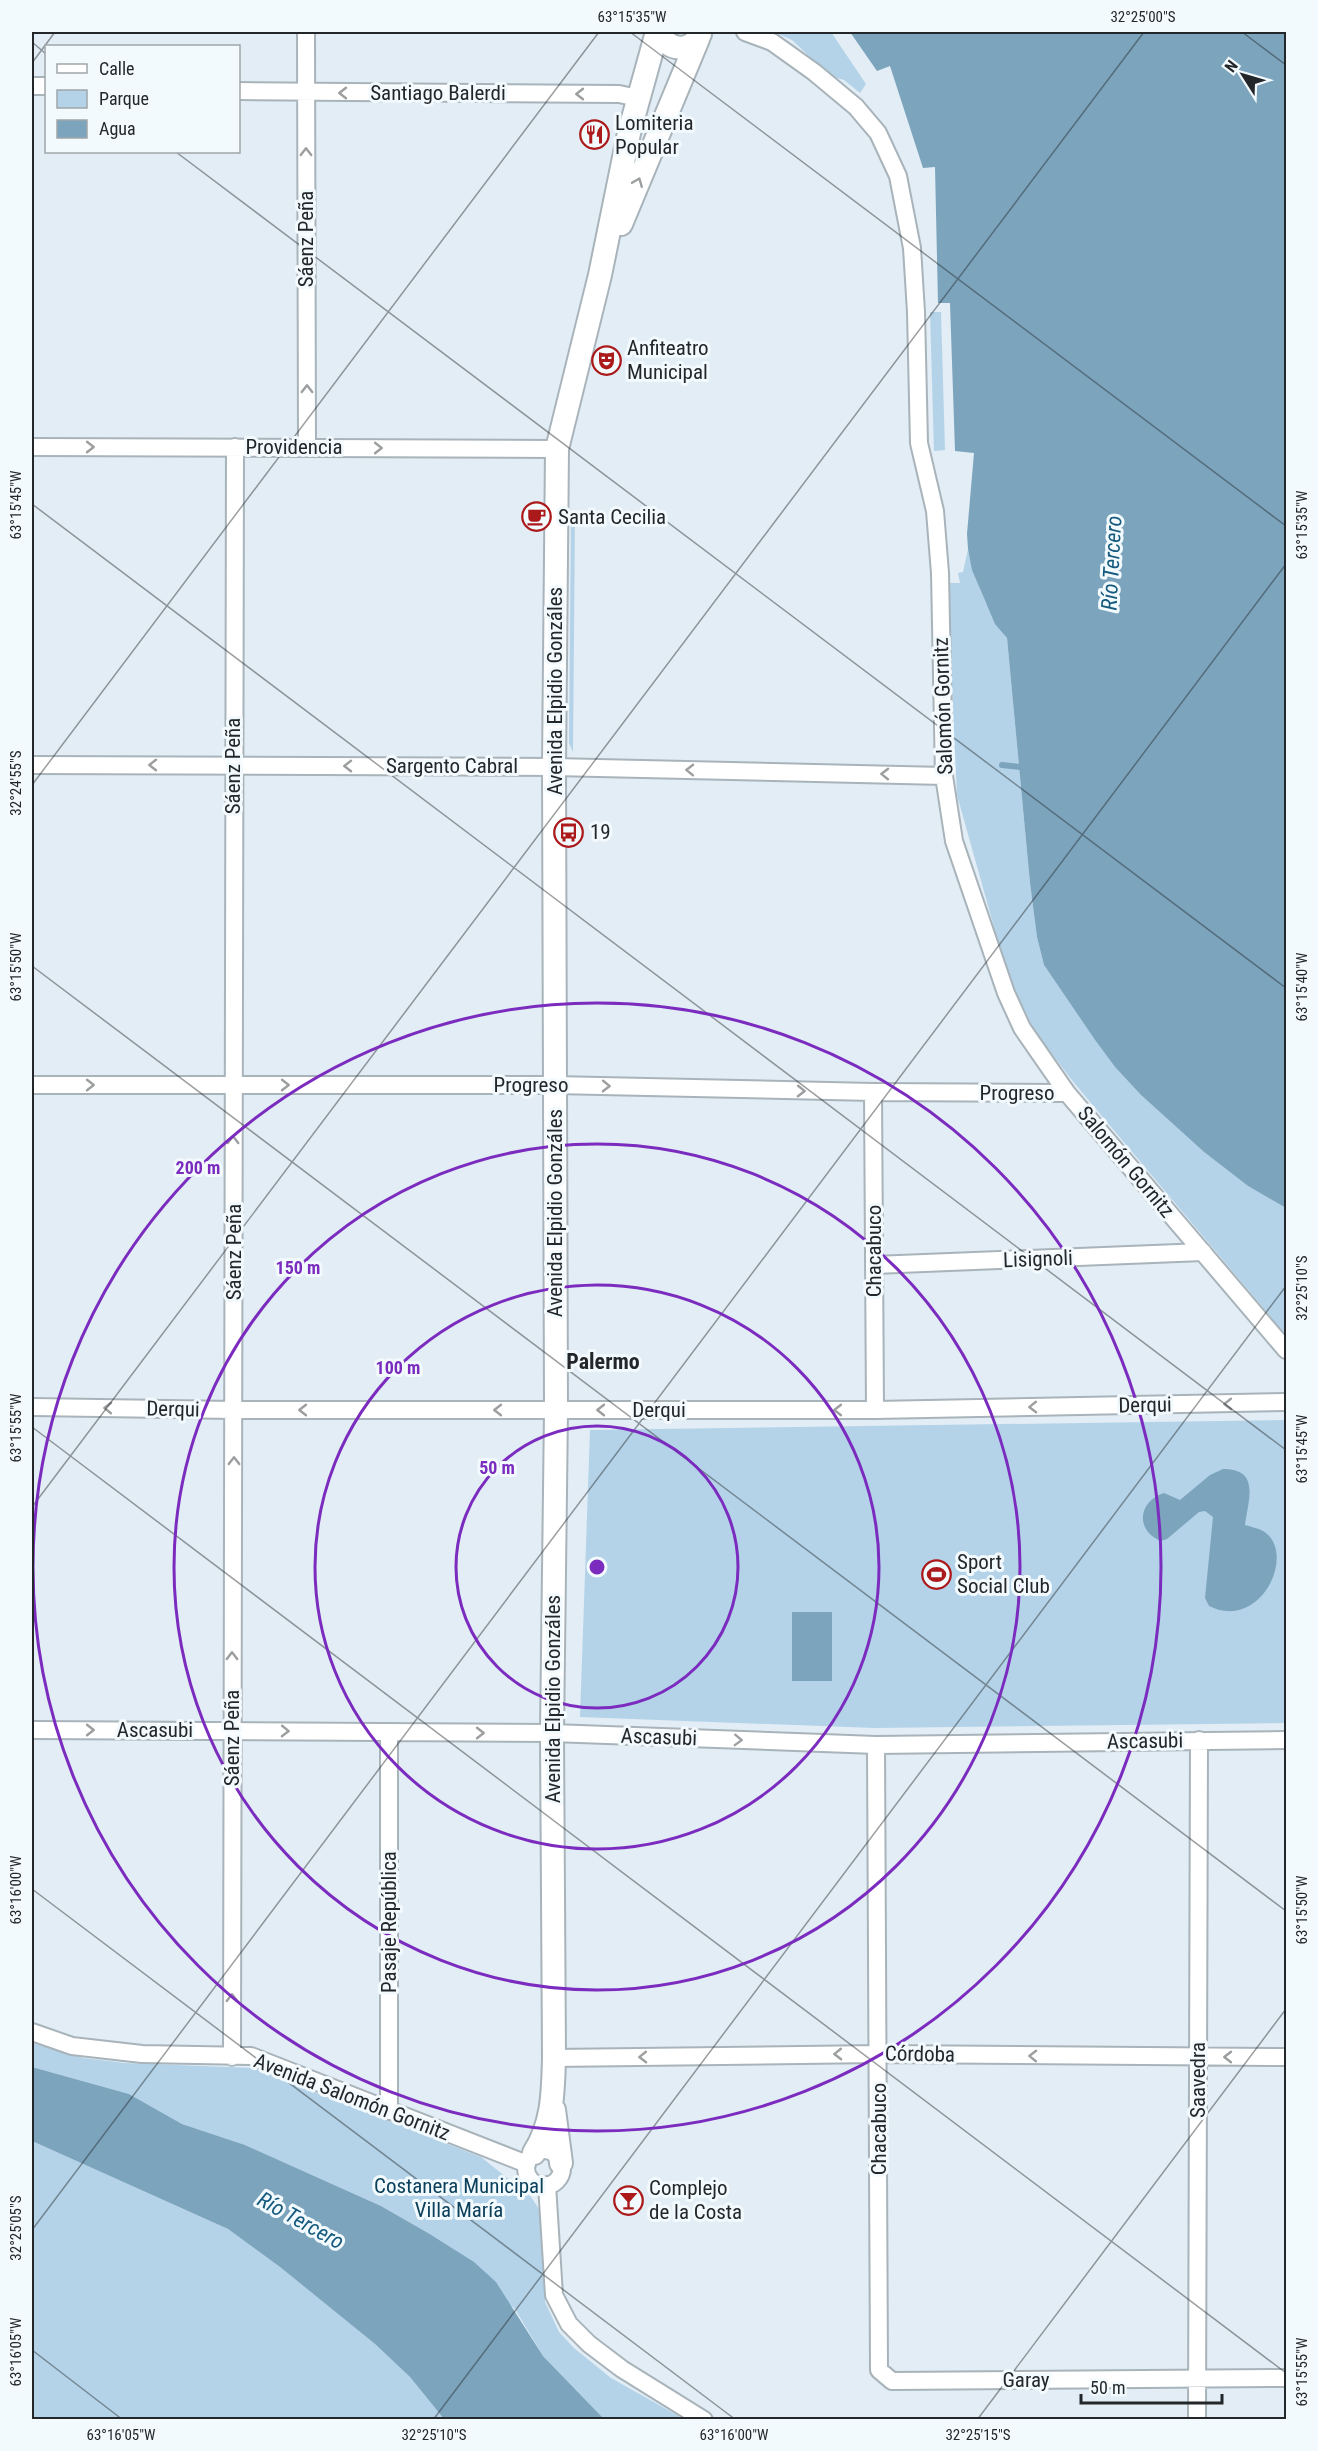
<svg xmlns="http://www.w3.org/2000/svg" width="1318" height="2451" font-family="'Roboto Condensed',sans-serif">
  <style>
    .green { fill: #b4d3e8 }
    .water { fill: #7ca4bd }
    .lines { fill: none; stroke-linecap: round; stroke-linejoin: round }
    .stream { stroke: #7ca4bd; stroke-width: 6 }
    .street-casing { stroke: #a8b3ba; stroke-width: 20 }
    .secondary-casing { stroke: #a8b3ba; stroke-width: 26 }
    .street { stroke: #fff; stroke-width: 16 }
    .secondary { stroke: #fff; stroke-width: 22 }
    .oneway { stroke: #9c9e9f }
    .ticks { fill: none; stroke: #23272a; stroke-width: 1.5; stroke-opacity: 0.45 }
    .ring { fill: none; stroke: #7b2cbf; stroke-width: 3 }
    .labels { text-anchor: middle; stroke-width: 6; stroke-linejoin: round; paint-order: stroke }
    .street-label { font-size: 21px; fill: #23272a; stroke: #f3fafe }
    .poi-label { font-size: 21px; fill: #23272a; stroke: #f3fafe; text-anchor: start }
    .park-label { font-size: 21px; fill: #0b405b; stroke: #f3fafe }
    .water-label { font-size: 22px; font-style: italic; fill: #155a7e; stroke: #f3fafe }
    .neighbourhood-label { font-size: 22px; font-weight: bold; fill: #23272a; stroke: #f3fafe }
    .centre { fill: #7b2cbf; stroke: #f3fafe; stroke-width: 3 }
    .ring-label { font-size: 18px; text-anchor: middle; font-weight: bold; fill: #7b2cbf; stroke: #f3fafe; stroke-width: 6; stroke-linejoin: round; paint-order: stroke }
    .neatline { fill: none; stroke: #23272a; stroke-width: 2 }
    .ticks-label { font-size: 15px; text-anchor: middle; fill: #23272a }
  </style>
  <rect width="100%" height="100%" fill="#e2edf5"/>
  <path class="green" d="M774,32H831L866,84L860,93L844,80L830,76L792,40Z
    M930,312H941L945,450L934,451Z
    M571,515H575L573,752L569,743Z
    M968,549C974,577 989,616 1007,638L1030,883L1037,937L1044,965L1095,1040L1115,1067L1141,1095L1204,1152L1248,1186L1286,1208V1335L1075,1084L1035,1032L1008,977L957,795L947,583H960L958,573L963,572Z
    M1286,1420V1723L874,1728L580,1717L590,1430Z
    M32,2043L83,2058L125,2063L253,2068L481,2157L531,2197L541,2212L546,2251L545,2302L559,2332L574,2348L611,2378L684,2419H604L543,2356L515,2309L428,2233L381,2206L245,2145L182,2124L129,2094L32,2067Z
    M32,2141L228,2229L280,2267L375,2344L410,2377L444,2419L32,2420Z"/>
  <path class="water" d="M850,32H1286V1208L1248,1186L1204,1152L1141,1095L1115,1067L1095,1040L1044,965L1037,937L1030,883L1007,638L995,624L972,570L968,549L967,534L974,453L955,451L950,303H938L935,167L923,168L890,66L877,71Z
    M1223,1469C1261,1469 1248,1500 1245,1525C1251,1527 1258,1528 1263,1531C1298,1552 1261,1632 1209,1606L1205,1598L1213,1517L1205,1511L1199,1512L1167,1539L1161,1541C1135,1531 1138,1501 1164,1493L1180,1500L1210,1475Z
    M792,1612H832V1681H792Z
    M32,2067L129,2094L182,2124L245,2145L381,2206L428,2233L474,2262L496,2282L543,2356L604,2419H444L410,2377L375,2344L280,2267L228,2229L32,2141Z"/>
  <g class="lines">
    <path class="stream" d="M1002,765L1020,767"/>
    <defs>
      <path id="street" d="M306,32L307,447
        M745,32L772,42L814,72L856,107L878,133L898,176L912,248L916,312L919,443L935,511L940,573L944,776L954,841L1006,993L1022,1028L1067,1093L1286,1350
        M32,86H46
        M238,91L619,94L638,98
        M32,447L557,449
        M32,765L554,767L944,776
        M32,1085H554L873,1092L1067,1093
        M873,1092L875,1410
        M874,1265L1203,1252
        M32,1407L234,1410H875L1286,1402
        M32,1730L552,1733L876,1745L1286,1740
        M876,1745L879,2370L892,2381L1286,2378
        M32,2032L72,2046L142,2054L251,2056L527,2164
        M232,2057L235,447
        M554,2058L879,2054L1286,2057
        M389,2111V1733
        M526 2168a18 18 0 1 1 36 0a18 18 0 1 1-36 0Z
        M547,2185L554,2295L569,2324L589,2344L622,2369L704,2420
        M1197,2420L1199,1740"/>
      <path id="secondary" d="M659,32C667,51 691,54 700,34
        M621,224L698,39
        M554,2110L561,2163
        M534,2153C553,2123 553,2093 554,2058L552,1733L556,1410L554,767L557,449L600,275L629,133L657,32"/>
    </defs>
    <use href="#street" class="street-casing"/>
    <use href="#secondary" class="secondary-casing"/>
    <use href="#street" class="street"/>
    <use href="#secondary" class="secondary"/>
  </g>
  <defs><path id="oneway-chevron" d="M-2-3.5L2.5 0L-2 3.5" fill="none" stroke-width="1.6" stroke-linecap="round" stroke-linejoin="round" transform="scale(1.5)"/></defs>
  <g class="oneway">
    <use href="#oneway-chevron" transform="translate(343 93) rotate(-180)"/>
    <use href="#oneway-chevron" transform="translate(580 94) rotate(-180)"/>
    <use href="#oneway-chevron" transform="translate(306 152) rotate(-90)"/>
    <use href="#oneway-chevron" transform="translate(638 182) rotate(-68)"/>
    <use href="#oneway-chevron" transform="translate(307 389) rotate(-90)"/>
    <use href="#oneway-chevron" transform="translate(90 447)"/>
    <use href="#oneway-chevron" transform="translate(378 448)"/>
    <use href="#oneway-chevron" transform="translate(153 765) rotate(-180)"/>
    <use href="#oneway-chevron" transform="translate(348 766) rotate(-180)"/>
    <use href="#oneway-chevron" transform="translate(690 770) rotate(-179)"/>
    <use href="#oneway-chevron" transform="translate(885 774) rotate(-179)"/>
    <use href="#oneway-chevron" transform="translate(90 1085)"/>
    <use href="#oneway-chevron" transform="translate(285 1085)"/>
    <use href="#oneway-chevron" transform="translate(606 1086) rotate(1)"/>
    <use href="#oneway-chevron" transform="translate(801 1091) rotate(1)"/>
    <use href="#oneway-chevron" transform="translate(233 1140) rotate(-90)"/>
    <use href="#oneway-chevron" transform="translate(1228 1404) rotate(179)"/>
    <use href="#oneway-chevron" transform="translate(1033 1407) rotate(179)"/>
    <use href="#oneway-chevron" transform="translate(108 1408) rotate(-179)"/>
    <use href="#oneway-chevron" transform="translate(303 1410) rotate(180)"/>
    <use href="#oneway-chevron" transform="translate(498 1410) rotate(180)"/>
    <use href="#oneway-chevron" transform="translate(601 1410) rotate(-180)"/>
    <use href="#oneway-chevron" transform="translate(838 1410) rotate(-180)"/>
    <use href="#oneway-chevron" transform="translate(234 1461) rotate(-90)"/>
    <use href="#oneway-chevron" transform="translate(232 1656) rotate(-90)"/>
    <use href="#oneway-chevron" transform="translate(90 1730)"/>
    <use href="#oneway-chevron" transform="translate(285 1731) rotate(1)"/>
    <use href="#oneway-chevron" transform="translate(480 1733)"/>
    <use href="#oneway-chevron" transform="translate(738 1740) rotate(2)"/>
    <use href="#oneway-chevron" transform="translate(232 1998) rotate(-90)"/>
    <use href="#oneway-chevron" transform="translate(838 2054) rotate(179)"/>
    <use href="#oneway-chevron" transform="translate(1033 2056) rotate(-179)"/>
    <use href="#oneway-chevron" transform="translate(643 2057) rotate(179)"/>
    <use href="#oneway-chevron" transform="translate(1228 2057) rotate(180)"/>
  </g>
  <path class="ticks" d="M630,32L1286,526M1242,32L1286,65M32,42L46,54M32,63L55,32M176,152L1286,988M32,504L1286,1450M32,785L599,32M32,966L1286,1911M32,1427L1286,2373M32,1507L1144,32M32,1889L736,2420M32,2230L1286,564M32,2350L123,2420M433,2420L1286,1286M977,2420L1286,2009"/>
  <g class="ring">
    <circle cx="597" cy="1567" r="141"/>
    <circle cx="597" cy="1567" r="282"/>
    <circle cx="597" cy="1567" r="423"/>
    <circle cx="597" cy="1567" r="564"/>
  </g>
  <defs>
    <symbol id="restaurant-ring" viewBox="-11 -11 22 22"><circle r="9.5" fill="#f3fafe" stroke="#ab191b" stroke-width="1.5"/><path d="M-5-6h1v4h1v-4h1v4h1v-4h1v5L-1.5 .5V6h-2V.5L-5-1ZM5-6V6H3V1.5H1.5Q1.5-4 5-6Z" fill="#ab191b"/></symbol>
    <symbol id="theatre-ring" viewBox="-11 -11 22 22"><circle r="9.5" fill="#f3fafe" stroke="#ab191b" stroke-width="1.5"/><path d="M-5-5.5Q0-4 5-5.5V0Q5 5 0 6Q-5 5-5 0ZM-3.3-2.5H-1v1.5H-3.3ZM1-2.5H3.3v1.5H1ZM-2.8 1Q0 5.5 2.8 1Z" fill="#ab191b"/></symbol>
    <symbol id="cafe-ring" viewBox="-11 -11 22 22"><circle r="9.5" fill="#f3fafe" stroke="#ab191b" stroke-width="1.5"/><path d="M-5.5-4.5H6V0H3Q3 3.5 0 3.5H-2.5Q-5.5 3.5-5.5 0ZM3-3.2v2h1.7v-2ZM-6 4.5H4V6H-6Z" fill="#ab191b"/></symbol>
    <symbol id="bus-ring" viewBox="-11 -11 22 22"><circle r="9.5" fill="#f3fafe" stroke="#ab191b" stroke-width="1.5"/><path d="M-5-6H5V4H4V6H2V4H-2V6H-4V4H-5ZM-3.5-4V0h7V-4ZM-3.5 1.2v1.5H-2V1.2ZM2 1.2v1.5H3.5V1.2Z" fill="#ab191b"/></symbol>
    <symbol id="stadium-ring" viewBox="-11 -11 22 22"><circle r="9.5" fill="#f3fafe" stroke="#ab191b" stroke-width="1.5"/><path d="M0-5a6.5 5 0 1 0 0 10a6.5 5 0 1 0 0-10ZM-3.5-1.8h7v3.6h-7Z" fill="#ab191b"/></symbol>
    <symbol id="bar-ring" viewBox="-11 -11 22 22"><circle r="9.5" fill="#f3fafe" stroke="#ab191b" stroke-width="1.5"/><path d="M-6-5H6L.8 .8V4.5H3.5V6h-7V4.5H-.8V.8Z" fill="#ab191b"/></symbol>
  </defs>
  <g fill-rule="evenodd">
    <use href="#restaurant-ring" x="578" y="118" width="33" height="33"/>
    <use href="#theatre-ring" x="590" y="344" width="33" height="33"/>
    <use href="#cafe-ring" x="520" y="500" width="33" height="33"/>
    <use href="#bus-ring" x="552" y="816" width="33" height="33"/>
    <use href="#stadium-ring" x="920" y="1558" width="33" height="33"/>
    <use href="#bar-ring" x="612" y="2184" width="33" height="33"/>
  </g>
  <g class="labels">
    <g class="street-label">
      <text x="438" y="100">Santiago Balerdi</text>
      <text transform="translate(306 239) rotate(-90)" y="7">Sáenz Peña</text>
      <text x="294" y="454">Providencia</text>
      <text transform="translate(555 691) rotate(-90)" y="7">Avenida Elpidio Gonzáles</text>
      <text transform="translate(943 706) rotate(-92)" y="7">Salomón Gornitz</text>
      <text transform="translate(233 766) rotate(-90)" y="7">Sáenz Peña</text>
      <text x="452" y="773">Sargento Cabral</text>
      <text x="531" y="1092">Progreso</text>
      <text x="1017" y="1100">Progreso</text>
      <text transform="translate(1126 1162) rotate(50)" y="7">Salomón Gornitz</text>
      <text transform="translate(555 1213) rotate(-90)" y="7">Avenida Elpidio Gonzáles</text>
      <text transform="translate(874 1251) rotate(-90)" y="7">Chacabuco</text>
      <text transform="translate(234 1252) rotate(-90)" y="7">Sáenz Peña</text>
      <text transform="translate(1038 1259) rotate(-2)" y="7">Lisignoli</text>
      <text transform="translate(1145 1405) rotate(-1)" y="7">Derqui</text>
      <text transform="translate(173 1409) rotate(1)" y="7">Derqui</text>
      <text x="659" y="1417">Derqui</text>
      <text transform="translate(553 1699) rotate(-90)" y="7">Avenida Elpidio Gonzáles</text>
      <text x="155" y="1737">Ascasubi</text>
      <text transform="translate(659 1737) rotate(2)" y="7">Ascasubi</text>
      <text transform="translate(232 1738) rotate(-90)" y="7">Sáenz Peña</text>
      <text transform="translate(1145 1741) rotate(-1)" y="7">Ascasubi</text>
      <text transform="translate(389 1922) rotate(-90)" y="7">Pasaje República</text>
      <text transform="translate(920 2054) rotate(1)" y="7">Córdoba</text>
      <text transform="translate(1198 2080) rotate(-90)" y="7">Saavedra</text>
      <text transform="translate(352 2097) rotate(21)" y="7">Avenida Salomón Gornitz</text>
      <text transform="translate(879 2129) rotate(-90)" y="7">Chacabuco</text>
      <text x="1026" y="2387">Garay</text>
    </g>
    <g class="poi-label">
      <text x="615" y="130">Lomiteria<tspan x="615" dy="24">Popular</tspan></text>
      <text x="627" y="355">Anfiteatro<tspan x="627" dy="24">Municipal</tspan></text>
      <text x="558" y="524">Santa Cecilia</text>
      <text x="590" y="839">19</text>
      <text x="957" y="1569">Sport<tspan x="957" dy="24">Social Club</tspan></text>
      <text x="649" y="2195">Complejo<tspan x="649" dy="24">de la Costa</tspan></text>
    </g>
    <g class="park-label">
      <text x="459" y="2193">Costanera Municipal<tspan x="459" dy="24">Villa María</tspan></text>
    </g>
    <g class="water-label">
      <text transform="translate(1111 563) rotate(-87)" y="8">Río Tercero</text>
      <text transform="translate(301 2220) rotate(29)" y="8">Río Tercero</text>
    </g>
    <g class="neighbourhood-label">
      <text x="603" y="1369">Palermo</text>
    </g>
  </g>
  <circle cx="597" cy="1567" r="9" class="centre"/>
  <g class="ring-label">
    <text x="198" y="1174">200 m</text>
    <text x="298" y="1274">150 m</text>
    <text x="398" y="1374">100 m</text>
    <text x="497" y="1474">50 m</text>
  </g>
  <rect width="1318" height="2451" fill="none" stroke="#f3fafe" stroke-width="66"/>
  <rect x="45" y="45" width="195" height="108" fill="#f3fafe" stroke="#a0a6a9" stroke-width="1.5"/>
  <rect x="57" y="64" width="30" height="9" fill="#ffffff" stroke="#a0a6a9" stroke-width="1.5"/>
  <text x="99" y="75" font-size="18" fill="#23272a">Calle</text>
  <rect x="57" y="90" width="30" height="18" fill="#b4d3e8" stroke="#a0a6a9" stroke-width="1.5"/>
  <text x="99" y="105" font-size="18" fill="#23272a">Parque</text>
  <rect x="57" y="120" width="30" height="18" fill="#7ca4bd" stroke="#a0a6a9" stroke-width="1.5"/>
  <text x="99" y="135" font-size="18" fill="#23272a">Agua</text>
  <g transform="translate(1243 75) rotate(307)" stroke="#f3fafe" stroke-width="4.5" paint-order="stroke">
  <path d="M0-4.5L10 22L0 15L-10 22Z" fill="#23272a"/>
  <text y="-9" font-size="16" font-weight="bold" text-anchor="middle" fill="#23272a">N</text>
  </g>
  <path d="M1081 2394v9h141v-9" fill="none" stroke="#23272a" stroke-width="3"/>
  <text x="1090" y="2394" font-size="18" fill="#23272a" stroke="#f3fafe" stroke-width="4.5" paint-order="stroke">50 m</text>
  <rect x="33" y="33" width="1252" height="2385" class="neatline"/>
  <g class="ticks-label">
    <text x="632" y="22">63°15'35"W</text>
    <text x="1143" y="22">32°25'00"S</text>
    <text transform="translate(16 505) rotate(-90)" y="5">63°15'45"W</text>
    <text transform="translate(1302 525) rotate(-90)" y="5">63°15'35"W</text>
    <text transform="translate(16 783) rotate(-90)" y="5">32°24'55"S</text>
    <text transform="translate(16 967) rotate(-90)" y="5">63°15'50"W</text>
    <text transform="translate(1302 987) rotate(-90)" y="5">63°15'40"W</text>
    <text transform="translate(1302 1288) rotate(-90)" y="5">32°25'10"S</text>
    <text transform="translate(16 1428) rotate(-90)" y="5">63°15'55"W</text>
    <text transform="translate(1302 1449) rotate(-90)" y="5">63°15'45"W</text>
    <text transform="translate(16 1890) rotate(-90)" y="5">63°16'00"W</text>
    <text transform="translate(1302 1910) rotate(-90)" y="5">63°15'50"W</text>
    <text transform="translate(16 2228) rotate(-90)" y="5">32°25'05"S</text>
    <text transform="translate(16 2352) rotate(-90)" y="5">63°16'05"W</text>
    <text transform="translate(1302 2372) rotate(-90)" y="5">63°15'55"W</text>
    <text x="121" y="2440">63°16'05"W</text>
    <text x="434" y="2440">32°25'10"S</text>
    <text x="734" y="2440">63°16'00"W</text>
    <text x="978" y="2440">32°25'15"S</text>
  </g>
</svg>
